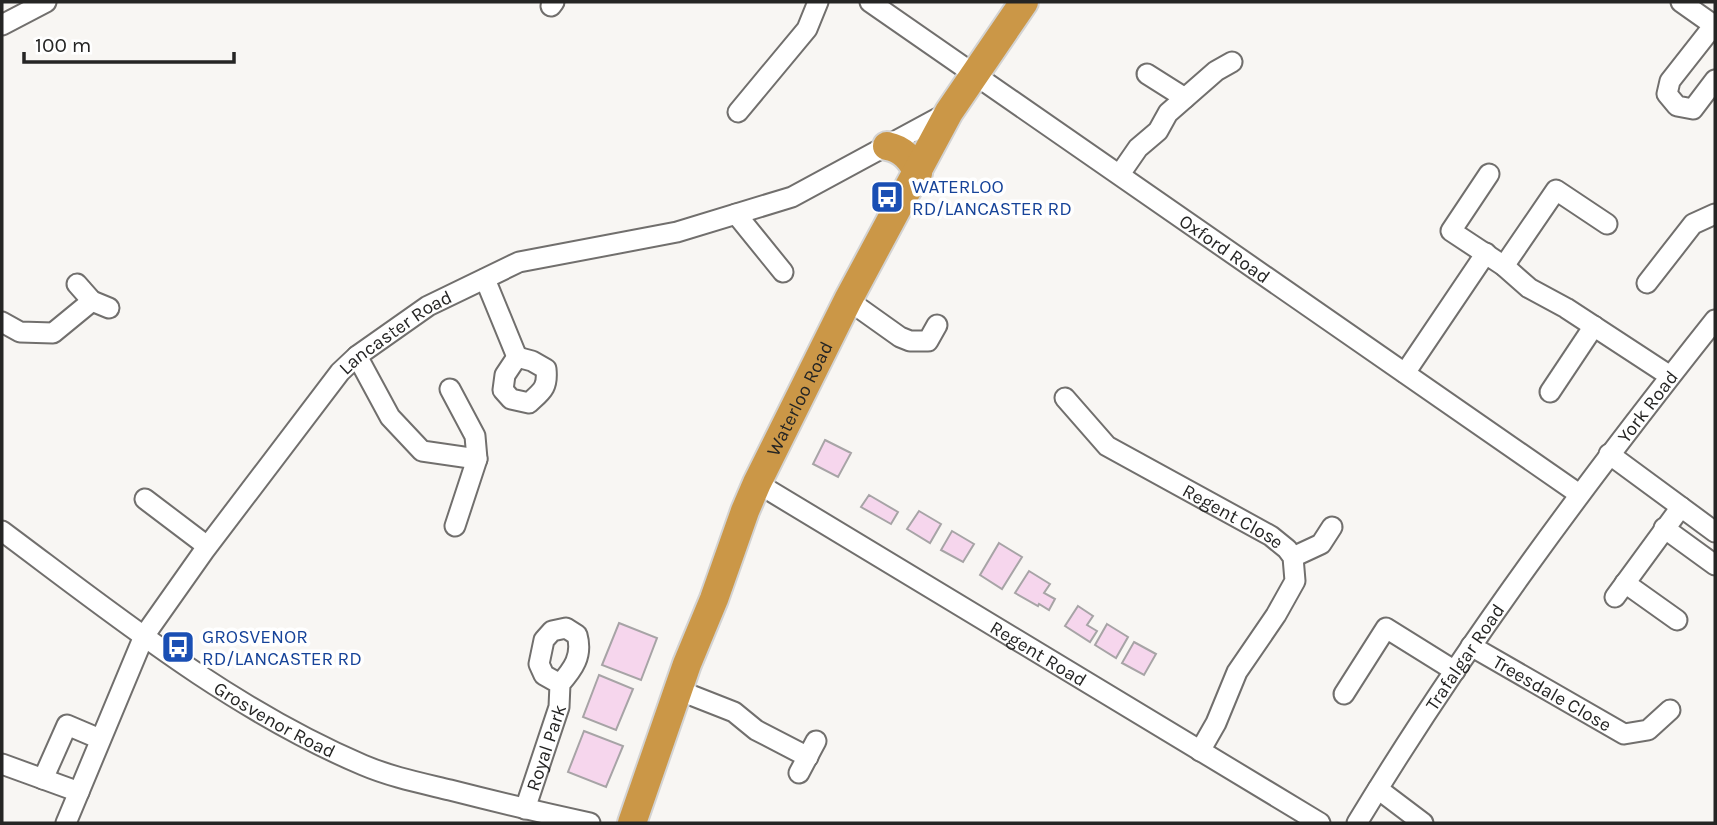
<svg xmlns="http://www.w3.org/2000/svg" width="1717" height="825" font-family="Karla,sans-serif">
  <style>
    .building { fill: #f6d6ed; stroke: #a7a4a6; stroke-width: 2 }
    .lines { fill: none; stroke-linecap: round; stroke-linejoin: round }
    .minor-casing { stroke: #716f6d; stroke-width: 23 }
    .highway-casing { stroke: #d3d3d3; stroke-width: 32 }
    .minor { stroke: #fff; stroke-width: 19 }
    .highway { stroke: #cb9747; stroke-width: 28 }
    .labels { text-anchor: middle; stroke-width: 7; stroke-linejoin: round; paint-order: stroke }
    .transit-label { font-size: 19px; fill: #164399; stroke: #fff; text-anchor: start }
    .street-label { font-size: 19px; fill: #252524; stroke: #fff }
  </style>
  <rect width="100%" height="100%" fill="#f8f6f3"/>
  <path class="building" d="M825,440L851,453L838,477L813,464Z
    M869,495L898,512L891,524L861,507Z
    M919,511L941,524L930,543L907,529Z
    M952,531L974,544L963,562L941,550Z
    M999,543L1022,557L1002,589L980,575Z
    M1029,571L1050,584L1044,593L1055,599L1049,610L1039,604L1038,606L1015,593Z
    M1078,606L1093,616L1087,625L1097,631L1090,642L1065,626Z
    M619,623L657,638L641,680L602,665Z
    M1107,624L1128,637L1116,658L1095,645Z
    M1134,642L1156,654L1144,675L1122,663Z
    M599,675L633,689L616,730L583,717Z
    M584,731L623,746L606,787L568,772Z"/>
  <g class="lines">
    <defs>
      <g id="minor">
        <path id="s1" d="M870,2L1579,494"/>
        <path d="M1681,2L1715,26"/>
        <path d="M551,6L554,2"/>
        <path d="M2,25L46,2"/>
        <path d="M1714,25L1670,81L1667,94L1677,106L1693,109L1715,80"/>
        <path d="M1147,74L1185,98"/>
        <path d="M738,112L807,29L818,2"/>
        <path d="M1120,174L1138,148L1158,131L1168,113L1216,71L1232,62"/>
        <path d="M1489,174L1451,231L1504,266L1529,288L1566,308L1670,376"/>
        <path d="M736,214L783,272"/>
        <path d="M1504,266L1556,190L1607,224"/>
        <path d="M485,279L517,357"/>
        <path d="M1647,283L1693,224L1715,214"/>
        <path d="M77,284L92,301L109,308"/>
        <path d="M848,300L900,337L910,341H928L937,325"/>
        <path d="M2,322L20,332L53,333L92,301"/>
        <path d="M357,356L390,417L422,451L477,459"/>
        <path d="M517,357L532,361L546,369C548,388 542,391 529,403L511,399L503,390L505,375Z"/>
        <path d="M1405,373L1486,253"/>
        <path d="M450,389L475,436L477,459L455,526"/>
        <path d="M1550,392L1594,326"/>
        <path id="s2" d="M1065,398L1107,446L1271,536L1287,549L1293,557L1295,581L1276,615L1237,672L1216,723L1200,751"/>
        <path d="M1609,454L1715,532"/>
        <path id="s3" d="M757,483L1320,823"/>
        <path d="M145,499L207,546"/>
        <path d="M1664,528L1715,565"/>
        <path id="s4" d="M2,531C116,616 231,709 363,765C391,777 421,783 450,790C497,802 543,813 590,823"/>
        <path d="M1293,557L1321,544L1332,527"/>
        <path d="M1625,583L1677,620"/>
        <path d="M1615,597L1681,507"/>
        <path id="s5" d="M1471,646L1624,734L1648,730L1670,710"/>
        <path d="M678,690L734,712L756,730L808,757"/>
        <path d="M1344,694L1386,628L1455,671"/>
        <path d="M2,764L79,792"/>
        <path d="M799,773L816,741"/>
        <path d="M43,779L67,725L100,739"/>
        <path d="M1378,789L1423,823"/>
        <path id="s6" d="M525,809L559,707L560,684L544,675L539,664L544,640L552,631L566,628L577,635C583,656 573,669 560,684"/>
        <path id="s7" d="M66,823L144,636L204,551L340,372L357,356L428,306L519,262L677,232L792,197L949,112"/>
        <path id="s8" d="M1357,823C1464,646 1587,481 1715,320"/>
      </g>
      <g id="highway">
        <path d="M887,146C903,149 911,159 918,173"/>
        <path id="s9" d="M632,823L687,664L714,599L745,511L757,483L848,300L949,112L1024,2"/>
      </g>
    </defs>
    <use href="#minor" class="minor-casing"/>
    <use href="#highway" class="highway-casing"/>
    <use href="#minor" class="minor"/>
    <use href="#highway" class="highway"/>
  </g>
  <defs>
    <symbol id="bus-square" viewBox="-11 -11 22 22"><rect x="-9" y="-9" width="18" height="18" rx="4" fill="#1a4fb4" stroke="#fff"/><path d="M-5-6H5V4H4V6H2V4H-2V6H-4V4H-5ZM-3.5-4V0h7V-4ZM-3.5 1.2v1.5H-2V1.2ZM2 1.2v1.5H3.5V1.2Z" fill="#fff"/></symbol>
  </defs>
  <g fill-rule="evenodd">
    <use href="#bus-square" x="868" y="178" width="38" height="38"/>
    <use href="#bus-square" x="159" y="628" width="38" height="38"/>
  </g>
  <g class="labels">
    <g class="transit-label">
      <text x="912" y="193">WATERLOO<tspan x="912" dy="22">RD/LANCASTER RD</tspan></text>
      <text x="202" y="643">GROSVENOR<tspan x="202" dy="22">RD/LANCASTER RD</tspan></text>
    </g>
    <g class="street-label">
      <text dy="7" stroke="none"><textPath href="#s1" startOffset="432">Oxford Road</textPath></text>
      <text dy="7" stroke="none"><textPath href="#s7" startOffset="600">Lancaster Road</textPath></text>
      <text dy="7" stroke="none"><textPath href="#s9" startOffset="457">Waterloo Road</textPath></text>
      <text dy="7" stroke="none"><textPath href="#s8" startOffset="508">York Road</textPath></text>
      <text dy="7" stroke="none"><textPath href="#s2" startOffset="208">Regent Close</textPath></text>
      <text dy="7" stroke="none"><textPath href="#s3" startOffset="329">Regent Road</textPath></text>
      <text dy="7" stroke="none"><textPath href="#s8" startOffset="198">Trafalgar Road</textPath></text>
      <text dy="7" stroke="none"><textPath href="#s5" startOffset="94">Treesdale Close</textPath></text>
      <text dy="7" stroke="none"><textPath href="#s4" startOffset="332">Grosvenor Road</textPath></text>
      <text dy="7" stroke="none"><textPath href="#s6" startOffset="65">Royal Park</textPath></text>
    </g>
  </g>
  <rect width="1717" height="825" fill="none" stroke="#252524" stroke-width="7"/>
  <path d="M24 52v10h210v-10" fill="none" stroke="#252524" stroke-width="3.5"/>
  <text x="35" y="52" font-size="21" fill="#252524" stroke="#ffffff" stroke-width="5" paint-order="stroke">100 m</text>
</svg>
